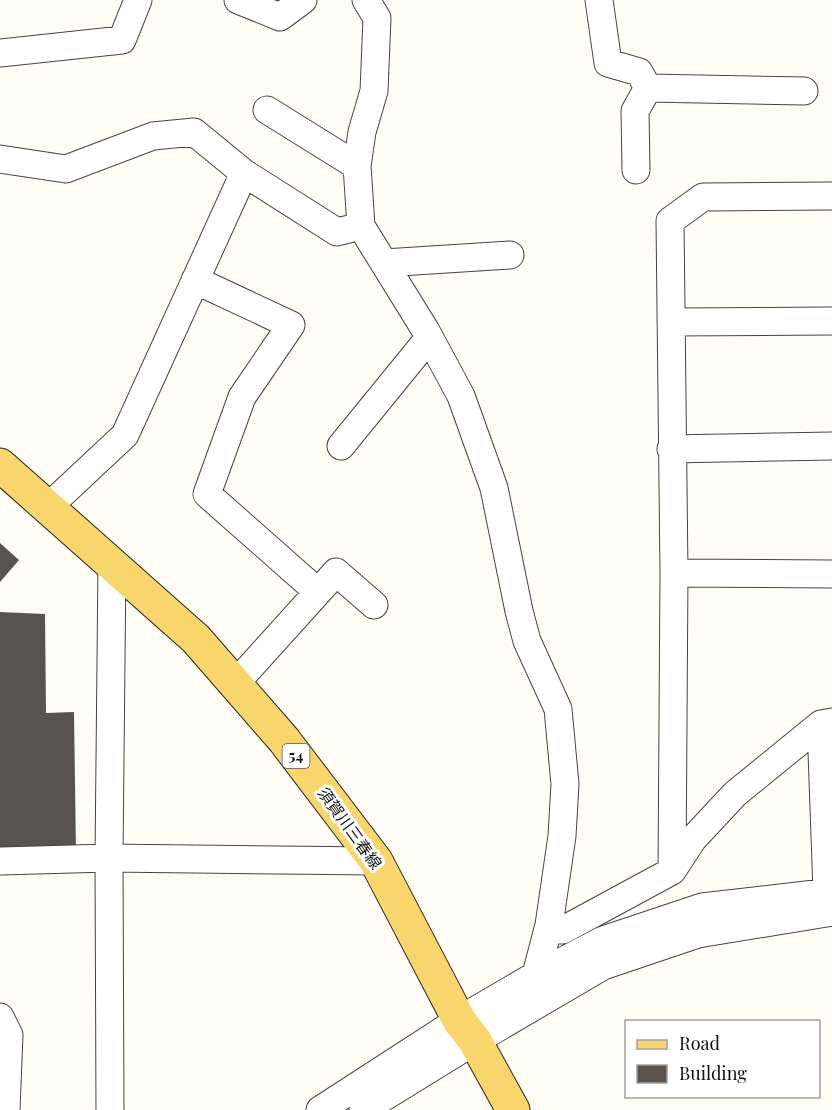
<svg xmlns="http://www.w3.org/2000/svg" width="832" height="1110" font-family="'Playfair Display','Noto Sans JP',serif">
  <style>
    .building { fill: #5a524d }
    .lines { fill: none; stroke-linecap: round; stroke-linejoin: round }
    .minor-casing { stroke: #444; stroke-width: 29 }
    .major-casing { stroke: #222; stroke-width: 35 }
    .minor { stroke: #fff; stroke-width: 27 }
    .major { stroke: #f9d66b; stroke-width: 33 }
    .labels { text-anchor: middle; stroke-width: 6; stroke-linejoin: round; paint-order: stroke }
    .shield { fill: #fff; stroke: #585858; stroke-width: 1.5 }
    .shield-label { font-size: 15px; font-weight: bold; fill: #111 }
    .street-label { font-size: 16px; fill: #111; stroke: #fff }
  </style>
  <rect width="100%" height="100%" fill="#fffdf5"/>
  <path class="building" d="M0,543L19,560L0,582Z
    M0,612L45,614L46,713L74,712L76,852L0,853Z"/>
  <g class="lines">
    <defs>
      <path id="minor" d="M238,0L280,17L303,0
        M366,0L377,18L374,91L362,132L357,166L361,226L426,331L461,396L494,488L519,611L527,641L558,709L565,784L562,836L549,925L536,975
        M599,0L608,63L639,72L648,88L804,91
        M0,53L122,40L138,0
        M267,110L357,166
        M0,159L66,169L153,136L194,132L244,173
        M636,170L635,111L648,88
        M384,263L510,255
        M195,280L291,325L242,397L207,494L318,592L235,684
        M671,322L832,321
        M341,446L429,338
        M671,449L832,446
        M48,507L125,435L244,173L337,232L361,226
        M674,573L832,574
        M318,592L336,572L374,605
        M821,724L827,891
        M0,861L109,858L376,861
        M672,871L674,573L670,221L703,197L832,196
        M548,929L563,930L672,871L693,839L735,794L821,724L832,722
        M0,1017L9,1035L6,1110
        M110,1110L109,858L112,563
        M320,1110L459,1020L536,975L603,940L702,907L832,892
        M363,1110L475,1041L603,966L698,934L832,912"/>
      <path id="major" d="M0,465L196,639L284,740L376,861L459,1020L475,1041L513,1110"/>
    </defs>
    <use href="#minor" class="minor-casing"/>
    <use href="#major" class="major-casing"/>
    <use href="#minor" class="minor"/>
    <use href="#major" class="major"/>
  </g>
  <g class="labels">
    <rect class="shield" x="282.5" y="744" width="27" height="24" rx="4.5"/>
    <g class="shield-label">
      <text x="296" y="761">54</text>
    </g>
    <g class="street-label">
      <text transform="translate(350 828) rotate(54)" y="6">須賀川三春線</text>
    </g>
  </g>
  <rect x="625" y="1020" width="195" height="78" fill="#ffffff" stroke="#a0a0a0" stroke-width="1.5"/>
  <rect x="637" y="1040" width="30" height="9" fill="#f9d66b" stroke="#a0a0a0" stroke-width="1.5"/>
  <text x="679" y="1050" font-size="18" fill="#111111">Road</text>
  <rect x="637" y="1065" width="30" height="18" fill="#5a524d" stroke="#a0a0a0" stroke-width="1.5"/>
  <text x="679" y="1080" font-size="18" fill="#111111">Building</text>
</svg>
